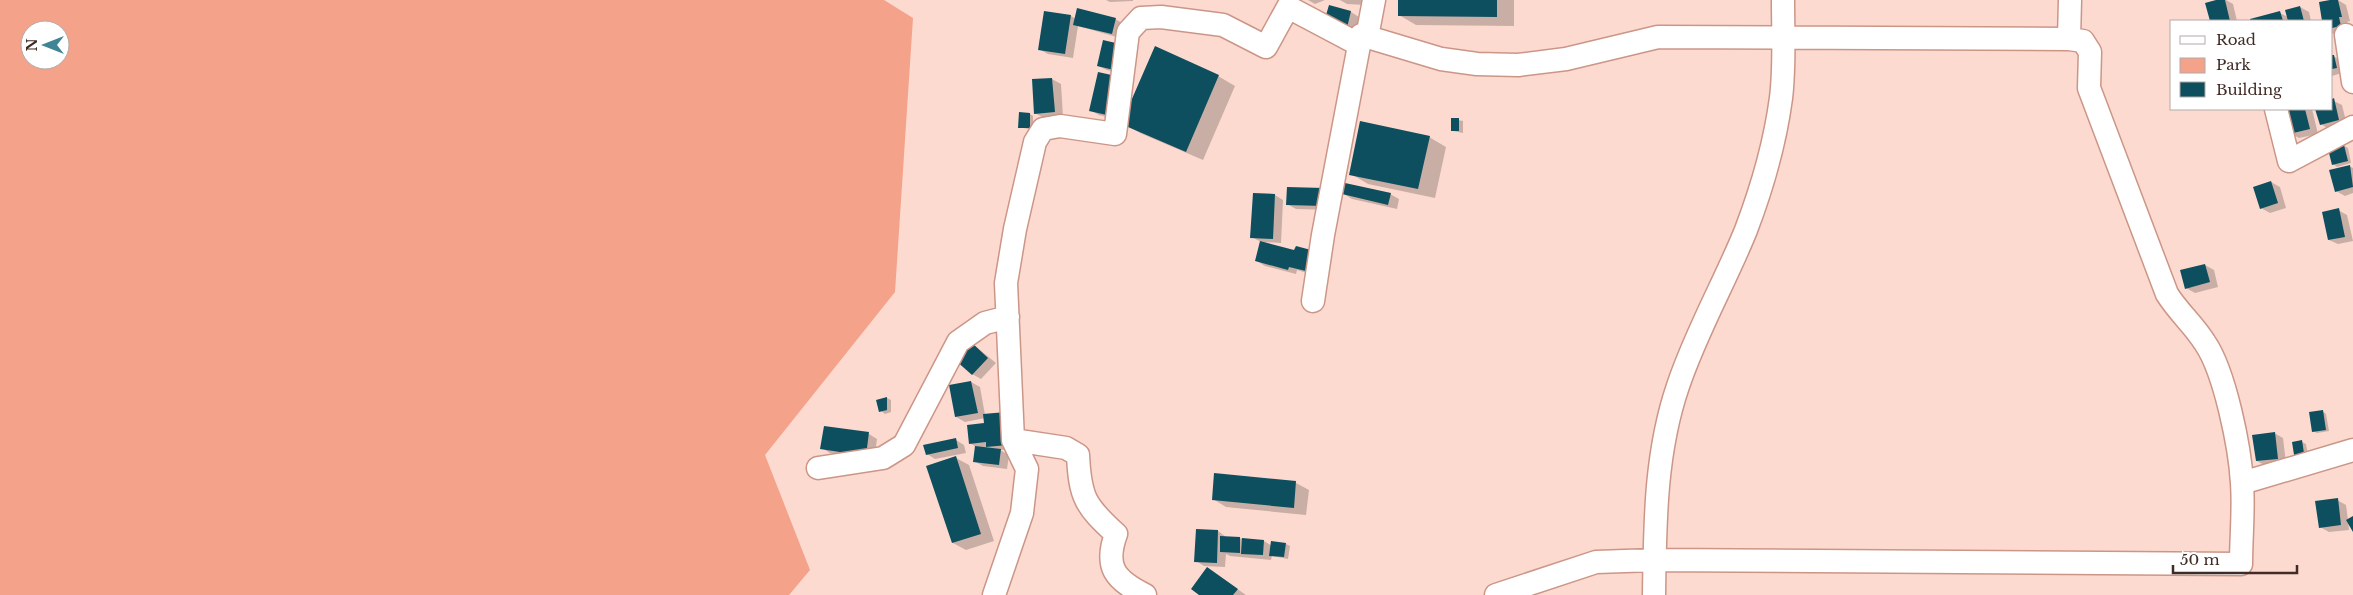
<svg xmlns="http://www.w3.org/2000/svg" width="2353" height="595" font-family="'Libre Baskerville',serif">
  <style>
    .green { fill: #f4a28a; fill-rule: evenodd }
    .shadow { fill: #0003 }
    .building { fill: #0d4f5e }
    .lines { fill: none; stroke-linecap: round; stroke-linejoin: round }
    .minor-casing { stroke: #cb9687; stroke-width: 25 }
    .minor { stroke: #fff; stroke-width: 22 }
  </style>
  <rect width="100%" height="100%" fill="#fcdad0"/>
  <path class="green" d="M0,0H884L913,18L895,292L765,455L810,570L789,595H0ZM30,30H60V60H30Z"/>
  <path class="shadow" d="M1106,0H1133V1L1110,2Z
    M1308,0H1325L1315,4Z
    M1340,0H1366V5L1347,4Z
    M1399,0H1514V26L1416,25L1399,15Z
    M2220,0H2226L2233,4L2237,21H2212L2207,4Z
    M2338,0L2346,5L2350,21L2347,22L2349,31L2334,34L2332,33V21H2324L2320,3Z
    M1329,7L1351,12L1359,17L1356,32L1334,27Z
    M2300,7L2309,12L2311,21H2252L2280,13L2288,17Z
    M1071,16L1076,19H1115L1124,24L1120,38L1078,26L1073,58L1048,54L1039,49Z
    M1104,41L1123,74L1107,70L1098,66Z
    M2333,56L2342,61L2345,72L2332,76Z
    M1218,76L1235,86L1203,160L1140,133L1123,123Z
    M1115,77L1116,119L1099,115L1090,110Z
    M1052,79L1061,84L1063,117L1044,118L1035,113L1033,80Z
    M2332,100L2342,105L2347,125L2330,130L2321,124L2317,109H2332Z
    M2284,109H2312L2318,134L2299,138L2290,133Z
    M1030,114L1033,116V130L1019,127Z
    M1453,119L1463,121V133L1453,131Z
    M1429,137L1446,147L1435,198L1368,184L1351,174Z
    M2344,146L2348,148L2351,163L2337,167L2333,164Z
    M2349,166L2353,168V193L2345,196L2336,191Z
    M2271,182L2280,187L2286,208L2270,213L2261,208Z
    M1288,188L1332,210L1296,209L1287,204Z
    M1344,194H1390L1399,199L1397,209L1352,199Z
    M1275,195L1283,200L1281,243L1264,242L1295,252L1314,275L1297,270L1296,274L1265,266L1257,261L1261,242L1252,237Z
    M2338,210L2347,215L2353,241L2338,244L2329,240Z
    M2205,265L2214,270L2218,287L2195,293L2186,288Z
    M970,342L996,363L981,379L972,374Z
    M971,382L980,387L985,415L1017,449L1000,450L1009,455L1007,469L983,466L974,461L976,447L970,443L986,424L985,418L965,422L956,417Z
    M887,398L891,400V412L885,414L881,411L878,400Z
    M2322,411L2326,414L2329,431L2317,433L2313,431Z
    M825,427L869,434L877,439L874,460L830,453L822,448Z
    M2274,433L2283,438L2286,463L2266,466L2257,461Z
    M956,440L964,445L966,453L935,459L927,454Z
    M2302,442L2306,444L2309,461L2293,443Z
    M956,458L969,465L994,541L966,550L953,543Z
    M1296,483L1309,490L1306,515L1226,507L1213,499Z
    M2337,500L2346,505L2348,520L2353,517V529L2348,521L2349,530L2329,532L2320,527Z
    M1218,531L1226,537L1264,541L1272,546L1286,544L1290,546L1288,559L1272,556L1271,560L1230,556L1226,554L1225,567L1204,566L1196,561Z
    M1216,574L1246,595H1202Z"/>
  <path class="building" d="M1398,0H1497V17L1398,16Z
    M2216,0H2225L2230,21H2210L2205,3Z
    M2330,0H2338L2342,17H2339L2341,26L2332,28V21H2322L2319,2Z
    M1329,5L1351,11L1347,28L1324,22Z
    M2300,6L2304,21H2288L2285,10Z
    M1077,8L1116,18L1112,34L1073,25Z
    M1044,11L1071,15L1065,54L1038,50Z
    M2280,11L2283,21H2250V19Z
    M1103,40L1120,44L1114,70L1097,66Z
    M1155,46L1219,75L1186,152L1121,124Z
    M2332,55H2334L2337,68L2332,69Z
    M1098,72L1116,76L1107,115L1089,111Z
    M1052,78L1055,112L1034,114L1032,79Z
    M2334,98L2339,120L2320,125L2315,109H2332V99Z
    M2283,109H2305L2310,129L2289,134Z
    M1019,112L1030,113V128H1018Z
    M1451,118H1459V131H1451Z
    M1360,121L1430,136L1418,189L1349,175Z
    M2344,145L2348,161L2332,165L2328,149Z
    M2350,165L2353,187L2335,192L2329,170Z
    M2271,181L2278,203L2260,209L2253,187Z
    M1345,183L1391,193L1388,205L1342,194Z
    M1287,187L1324,188V206L1286,205Z
    M1253,193L1275,194L1273,239L1250,238Z
    M2339,208L2345,237L2328,240L2322,212Z
    M1260,241L1294,250L1296,246L1311,250L1306,271L1289,267L1288,270L1255,261Z
    M2205,264L2210,282L2185,289L2180,270Z
    M970,341L988,358L972,375L954,359Z
    M971,381L978,413L955,417L949,385Z
    M887,397V410L879,412L876,400Z
    M2323,410L2326,430L2312,432L2309,412Z
    M1006,412L1008,445L986,447V442L969,444L967,425L984,423L983,414Z
    M824,426L869,432L866,456L820,449Z
    M2275,432L2278,459L2256,461L2252,435Z
    M956,438L958,448L926,455L923,445Z
    M2302,440L2305,460L2295,461L2292,442Z
    M975,446L1001,449L999,465L973,462Z
    M956,456L981,534L952,543L926,466Z
    M1214,473L1296,481L1294,508L1212,500Z
    M2338,498L2341,525L2319,528L2315,501Z
    M2353,516V532L2346,520Z
    M1196,529L1218,530L1217,563L1194,562Z
    M1220,536L1240,537V553L1220,552Z
    M1242,538L1264,540L1263,555L1241,554Z
    M1271,541L1286,543L1284,557L1269,556Z
    M1207,567L1238,589L1233,595H1199L1191,589Z"/>
  <g class="lines">
    <defs>
      <path id="minor" d="M2346,35L2353,82
        M1367,37L1374,0
        M2069,39L2070,0
        M2276,109L2289,161L2353,127
        M1313,301L1323,235L1361,35
        M1013,440L1066,448L1078,455C1080,497 1085,506 1116,534C1104,567 1115,580 1145,595
        M818,468L883,458L904,445L958,342L985,323L1008,317
        M2242,483L2353,450
        M994,595L1022,513L1027,469L1013,440L1006,283L1015,229L1035,142L1043,129L1060,126L1115,134L1128,32L1141,18L1161,17L1223,25L1266,47L1288,7L1356,43L1361,35L1441,59L1477,64L1518,65L1566,59L1658,37L2069,39L2083,41L2090,52L2089,88L2167,294C2179,313 2194,325 2205,343C2225,372 2240,448 2242,483C2244,510 2241,537 2241,564L1654,560L1596,562L1496,595
        M1654,595C1655,524 1655,453 1678,386C1696,332 1725,282 1746,230C1762,188 1775,143 1781,98C1785,66 1783,32 1783,0"/>
    </defs>
    <use href="#minor" class="minor-casing"/>
    <use href="#minor" class="minor"/>
  </g>
  <rect x="2170" y="20" width="162" height="90" fill="#ffffff" stroke="#b3aaa8"/>
  <rect x="2180" y="36" width="25" height="8" fill="#ffffff" stroke="#b3aaa8"/>
  <text x="2216" y="45" font-size="15" fill="#412b25">Road</text>
  <rect x="2180" y="58" width="25" height="15" fill="#f4a28a" stroke="#b3aaa8"/>
  <text x="2216" y="70" font-size="15" fill="#412b25">Park</text>
  <rect x="2180" y="82" width="25" height="15" fill="#0d4f5e" stroke="#b3aaa8"/>
  <text x="2216" y="95" font-size="15" fill="#412b25">Building</text>
  <g transform="translate(45 45) rotate(270)"><circle r="24" fill="#ffffff" stroke="#b3aaa8"/>
  <path d="M0-4L9 19L0 12L-9 19Z" fill="#418495"/>
  <text y="-8" font-size="14" font-weight="bold" text-anchor="middle" fill="#412b25">N</text>
  </g>
  <path d="M2173 565v8h124v-8" fill="none" stroke="#412b25" stroke-width="2.5"/>
  <text x="2180" y="565" font-size="15" fill="#412b25" stroke="#ffffff" stroke-width="4" paint-order="stroke">50 m</text>
</svg>
